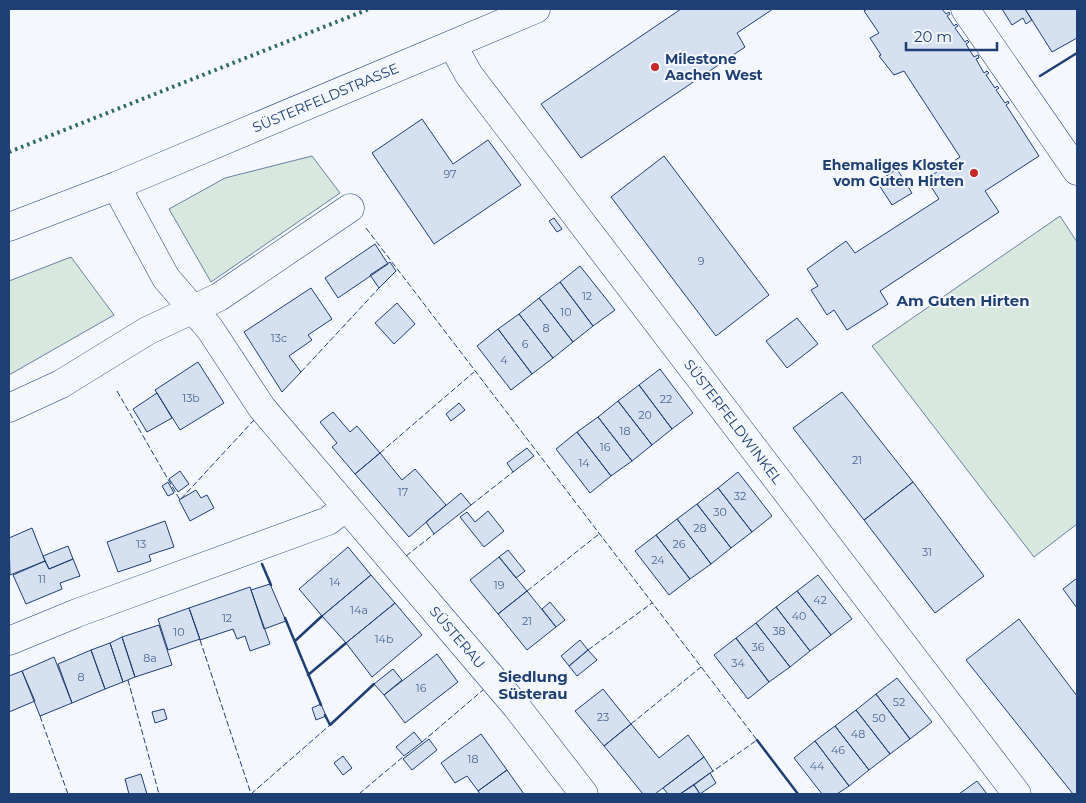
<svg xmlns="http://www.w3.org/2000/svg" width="1086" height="803" font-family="Montserrat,sans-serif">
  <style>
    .green { fill: #d7e8df; stroke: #687fa3 }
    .building { fill: #d5e0f0; stroke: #1d3f73 }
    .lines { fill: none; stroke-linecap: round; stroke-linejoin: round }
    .minor-casing { stroke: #1d3f73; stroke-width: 29 }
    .minor { stroke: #f4f7fb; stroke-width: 28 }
    .hedge { stroke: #2c6c60; stroke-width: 4; stroke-dasharray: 2.5 4; stroke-linecap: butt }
    .fence { stroke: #1d3f73; stroke-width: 1; stroke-dasharray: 6 2.5; stroke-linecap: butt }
    .wall { stroke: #1d3f73; stroke-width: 2.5 }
    .poi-dot { fill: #c62828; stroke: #f4f7fb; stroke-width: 2 }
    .labels { text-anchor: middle; stroke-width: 4; stroke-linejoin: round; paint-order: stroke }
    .number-label { font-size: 11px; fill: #4b6792 }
    .poi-label { font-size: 14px; font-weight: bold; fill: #1d3f73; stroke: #f4f7fb; text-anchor: start }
    .street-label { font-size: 14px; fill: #1d3f73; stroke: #f4f7fb }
    .neighbourhood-label { font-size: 15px; font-weight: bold; fill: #1d3f73; stroke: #f4f7fb }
  </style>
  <rect width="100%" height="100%" fill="#f4f7fb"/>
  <path class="green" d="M312,156L340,193L211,282L169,209L225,178Z
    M1060,216L1077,242V524L1034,557L872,346Z
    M71,257L114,315L9,375V281Z"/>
  <path class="building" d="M681,9H773L737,33L745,47L581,158L541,104Z
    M867,9H942L946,14L949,12L950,14L947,16L954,26L956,24L958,26L955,28L965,42L967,40L969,42L966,44L974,57L978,55L979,58L976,59L984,73L987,71L989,73L986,75L995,88L997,86L999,88L996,90L1005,103L1008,101L1009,103L1006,105L1039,156L985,191L999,212L880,291L888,304L847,330L834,310L827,315L811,290L818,286L807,269L846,241L855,253L939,199L926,179L960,157L904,71L894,75L879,56L881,55L870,38L879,33L864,11Z
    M1002,9H1025L1032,20L1026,24L1023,18L1012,25Z
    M1025,9H1077V38L1052,52Z
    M422,119L453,164L488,140L521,185L434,244L372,153Z
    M664,156L769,295L716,336L611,197Z
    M897,169L912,193L892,205L877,182Z
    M554,218L562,229L557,232L549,221Z
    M375,244L388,264L338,298L325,278Z
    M390,262L396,271L379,288L370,275Z
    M580,266L615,310L593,326L560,282Z
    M560,282L593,326L573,342L539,298Z
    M311,288L332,319L308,335L312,340L289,356L301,372L282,392L244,332Z
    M539,298L573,342L553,358L519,314Z
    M397,303L415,324L394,344L375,323Z
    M519,314L553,358L532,374L498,329Z
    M797,318L818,344L787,368L766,341Z
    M498,329L532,374L511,390L477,346Z
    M198,362L224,403L180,430L155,390Z
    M660,369L693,413L672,429L639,385Z
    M639,385L672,429L652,445L618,401Z
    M842,392L913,482L864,520L793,428Z
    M157,393L172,418L147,432L133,409Z
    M618,401L652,445L632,461L598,417Z
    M459,403L465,410L451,421L446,414Z
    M333,412L350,432L357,426L380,453L355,474L332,447L337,443L320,422Z
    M598,417L632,461L611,476L577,432Z
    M577,432L611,476L590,493L556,449Z
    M527,448L534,456L513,472L507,463Z
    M380,453L402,480L415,469L446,505L409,537L355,474Z
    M180,471L189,484L178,492L169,479Z
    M738,472L772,516L752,532L718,488Z
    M168,482L174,493L168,496L162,486Z
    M913,482L984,576L935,613L864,520Z
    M718,488L752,532L731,548L697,504Z
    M196,490L201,498L207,495L214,508L190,521L179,500Z
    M461,493L471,505L434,534L426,522Z
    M697,504L731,548L711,564L677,519Z
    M488,511L504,531L484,547L460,517L467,512L475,522Z
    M677,519L711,564L690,579L656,535Z
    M165,521L174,547L149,555L151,561L118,572L107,542Z
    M32,528L45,561L10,575L9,538Z
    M656,535L690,579L669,595L635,551Z
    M68,546L73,559L49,569L43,556Z
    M348,547L371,575L322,616L299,589Z
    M508,550L525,571L516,578L499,557Z
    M499,557L527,591L498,614L470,580Z
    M73,559L80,576L60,583L62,589L26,604L13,575L45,561L49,569Z
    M371,575L395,603L346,643L322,616Z
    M818,575L852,619L831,635L797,591Z
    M1077,578V608L1063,589Z
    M270,584L286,621L264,629L251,590Z
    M250,587L270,644L250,651L245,636L237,639L233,629L200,640L189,608Z
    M527,591L556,627L527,650L498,614Z
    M797,591L831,635L810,651L776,607Z
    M550,602L565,620L556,627L542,609Z
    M395,603L422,635L372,677L346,643Z
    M776,607L810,651L790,667L756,623Z
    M189,608L200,639L168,650L158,619Z
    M1019,619L1077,696V794H1073L966,660Z
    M756,623L790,667L769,682L736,638Z
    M159,625L172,665L135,677L122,637Z
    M122,637L135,677L123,682L110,643Z
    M736,638L769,682L748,699L714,655Z
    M580,640L588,650L569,666L561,656Z
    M110,643L123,682L105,689L91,650Z
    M91,650L105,689L72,703L58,664Z
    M588,650L597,660L577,676L569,666Z
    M437,654L458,682L405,723L384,695Z
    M54,657L72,703L40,716L22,671Z
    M393,669L402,680L384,695L374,684Z
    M22,671L35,701L9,712V676Z
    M897,678L932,722L910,739L876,694Z
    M603,689L631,724L604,746L575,711Z
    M876,694L910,739L890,754L856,710Z
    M321,704L326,716L316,720L312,708Z
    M164,709L167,719L155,723L152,712Z
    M856,710L890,754L869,770L835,726Z
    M631,724L659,758L688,735L704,757L655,794H643L604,746Z
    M835,726L869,770L849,786L815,741Z
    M414,732L422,742L404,756L396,747Z
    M481,734L507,770L478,791L467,776L455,783L441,763Z
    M429,739L437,750L412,770L403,759Z
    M815,741L849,786L837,794H822L794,758Z
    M343,756L352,768L343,775L334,763Z
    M704,757L713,771L680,794H668L663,788Z
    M507,770L524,794H480L478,791Z
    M710,773L716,783L700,794L694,785Z
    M141,774L147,794H129L125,779Z
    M977,781L987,794H959Z
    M694,785L700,794H680Z"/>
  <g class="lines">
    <defs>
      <g id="minor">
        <path d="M965,9L1077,171"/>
        <path id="s1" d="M453,46L469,75L1017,794"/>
        <path id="s2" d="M116,186L166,278L210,329L262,408L516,706L584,794"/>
        <path id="s3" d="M9,227L116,186L536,9"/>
        <path d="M9,408L61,384L147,331L219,297L350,208"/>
        <path d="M9,641L77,613L328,521L346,507"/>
      </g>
    </defs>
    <use href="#minor" class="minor-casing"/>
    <use href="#minor" class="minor"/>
    <path class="hedge" d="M9,152L369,9"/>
    <path class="fence" d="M366,228L757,740L712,772
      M301,372L379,288
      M117,391L180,500L254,420
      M380,453L474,372
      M471,505L513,472
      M406,556L434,534
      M527,591L599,534
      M200,640L251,794H247
      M588,650L652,603
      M128,680L159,794
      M40,716L68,794
      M631,724L701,667
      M422,742L483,690
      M251,794L330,725
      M359,794L404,756"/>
    <path class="wall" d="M1040,76L1077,53
      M262,564L271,585
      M285,618L321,705
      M295,641L322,616
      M308,675L346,643
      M325,715L330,725L374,684
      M757,740L798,794"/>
  </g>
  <g class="poi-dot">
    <circle cx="655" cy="67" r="5"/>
    <circle cx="974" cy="173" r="5"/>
  </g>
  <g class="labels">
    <g class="number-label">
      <text x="450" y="178">97</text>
      <text x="701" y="265">9</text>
      <text x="587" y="300">12</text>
      <text x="566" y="316">10</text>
      <text x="546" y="332">8</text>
      <text x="279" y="342">13c</text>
      <text x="525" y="348">6</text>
      <text x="504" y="364">4</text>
      <text x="191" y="402">13b</text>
      <text x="666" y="403">22</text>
      <text x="645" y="419">20</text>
      <text x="625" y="435">18</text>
      <text x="605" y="451">16</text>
      <text x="857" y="464">21</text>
      <text x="584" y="467">14</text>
      <text x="403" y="496">17</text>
      <text x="740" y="500">32</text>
      <text x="720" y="516">30</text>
      <text x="700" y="532">28</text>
      <text x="141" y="548">13</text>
      <text x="679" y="548">26</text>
      <text x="927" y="556">31</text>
      <text x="658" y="564">24</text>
      <text x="42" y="583">11</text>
      <text x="335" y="586">14</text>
      <text x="499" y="589">19</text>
      <text x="820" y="604">42</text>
      <text x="359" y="614">14a</text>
      <text x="799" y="620">40</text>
      <text x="227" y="622">12</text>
      <text x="527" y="625">21</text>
      <text x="779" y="635">38</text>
      <text x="179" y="636">10</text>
      <text x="384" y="643">14b</text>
      <text x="758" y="651">36</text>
      <text x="150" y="662">8a</text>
      <text x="738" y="667">34</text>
      <text x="81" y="681">8</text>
      <text x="421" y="692">16</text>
      <text x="899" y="706">52</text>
      <text x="603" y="721">23</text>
      <text x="879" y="722">50</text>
      <text x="858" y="738">48</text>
      <text x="838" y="754">46</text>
      <text x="473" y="763">18</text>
      <text x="817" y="770">44</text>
    </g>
    <g class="poi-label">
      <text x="665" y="64">Milestone<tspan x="665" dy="16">Aachen West</tspan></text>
      <text x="964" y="170" text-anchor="end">Ehemaliges Kloster<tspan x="964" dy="16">vom Guten Hirten</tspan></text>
    </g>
    <g class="street-label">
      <text dy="5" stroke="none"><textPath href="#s3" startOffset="342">SÜSTERFELDSTRASSE</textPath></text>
      <text dy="5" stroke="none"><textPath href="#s1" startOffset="469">SÜSTERFELDWINKEL</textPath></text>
      <text dy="5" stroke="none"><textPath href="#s2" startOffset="568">SÜSTERAU</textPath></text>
    </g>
    <g class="neighbourhood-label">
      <text x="963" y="306">Am Guten Hirten</text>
      <text x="533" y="682">Siedlung<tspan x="533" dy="17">Süsterau</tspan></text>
    </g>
  </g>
  <rect width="1086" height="803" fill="none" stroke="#1d3f73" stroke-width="20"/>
  <path d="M906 42v8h91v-8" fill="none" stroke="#1d3f73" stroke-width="2.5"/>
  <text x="914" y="42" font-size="15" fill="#1d3f73" stroke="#f4f7fb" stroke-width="4" paint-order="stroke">20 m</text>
</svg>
